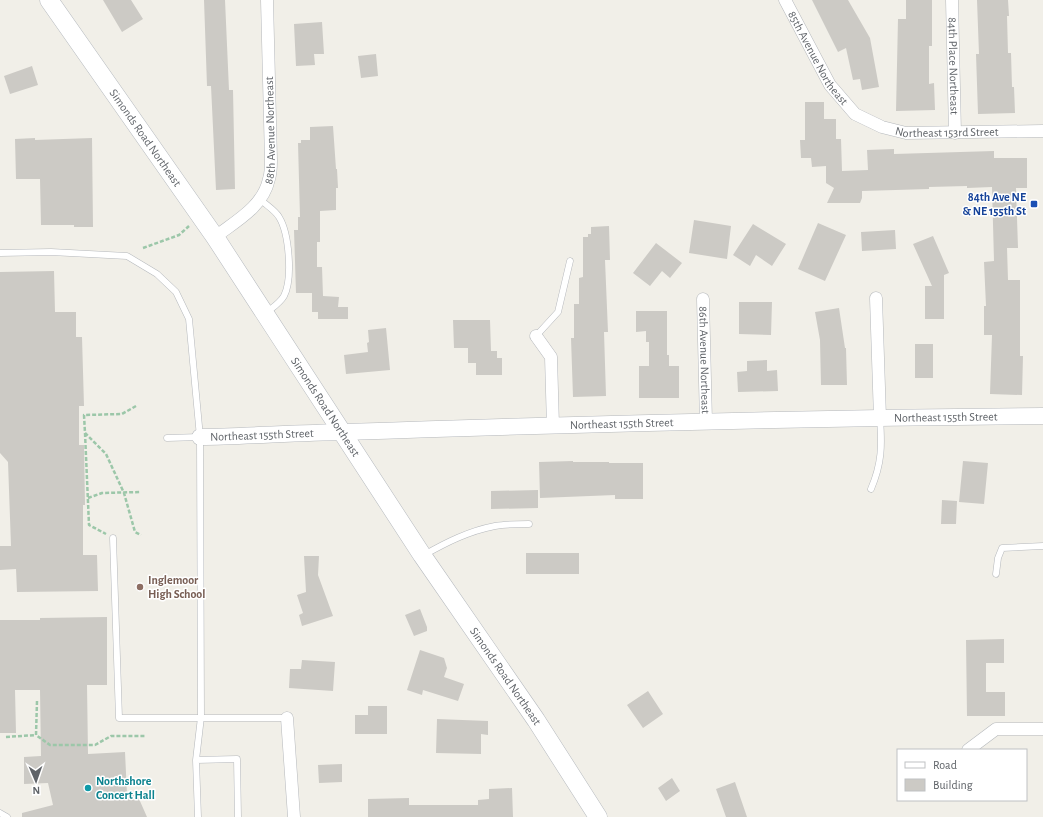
<svg xmlns="http://www.w3.org/2000/svg" width="1043" height="817" font-family="'Alegreya Sans',sans-serif">
  <style>
    .building { fill: #cccac5 }
    .lines { fill: none; stroke-linecap: round; stroke-linejoin: round }
    .service-casing { stroke: #b5b8bc; stroke-width: 7 }
    .minor-casing { stroke: #b5b8bc; stroke-width: 13 }
    .tertiary-casing { stroke: #b5b8bc; stroke-width: 17 }
    .secondary-casing { stroke: #b6babf; stroke-width: 19 }
    .path { stroke: #9cc7a9; stroke-width: 2.5; stroke-dasharray: 4 2; stroke-linecap: butt }
    .service { stroke: #fff; stroke-width: 6 }
    .minor { stroke: #fff; stroke-width: 12 }
    .tertiary { stroke: #fff; stroke-width: 16 }
    .secondary { stroke: #fff; stroke-width: 18 }
    .transit-dot { fill: #1a4fb4; stroke: #fff; stroke-width: 1.5 }
    .education-dot { fill: #8d6e63; stroke: #fff; stroke-width: 1.5 }
    .culture-dot { fill: #0f9aa8; stroke: #fff; stroke-width: 1.5 }
    .labels { text-anchor: middle; stroke-width: 3; stroke-linejoin: round; paint-order: stroke }
    .street-label { font-size: 12px; fill: #5f6368; stroke: #fff }
    .transit-label { font-size: 12px; font-weight: bold; fill: #164399; stroke: #fff; text-anchor: end }
    .education-label { font-size: 12px; font-weight: bold; fill: #785e54; stroke: #fff; text-anchor: start }
    .culture-label { font-size: 12px; font-weight: bold; fill: #0d838f; stroke: #fff; text-anchor: start }
  </style>
  <rect width="100%" height="100%" fill="#f1efe8"/>
  <path class="building" d="M103,0H131L143,19L122,32Z
    M204,0H225L229,90H233L235,189L216,190L211,86H207Z
    M812,0H848L870,38L879,87L862,90L860,79L853,80L846,48L838,52Z
    M906,0H932V46H929V84L934,83L935,110L896,111L898,19H906Z
    M977,0H1008L1009,16H1007L1008,53H1011L1012,87H1014L1015,113L978,114L976,54H979Z
    M322,22L324,54H314L315,65L296,66L294,24Z
    M376,54L378,76L361,78L358,56Z
    M32,66L38,85L10,94L4,76Z
    M805,102H824V119H836V139H841L842,171L868,170L867,150L894,149V154L994,151V158H1027V188H1016L1018,248H1007L1008,280H1020V356H1023L1022,395L990,394L992,335H984V306H986L984,262L994,261L992,187L967,188V186L929,187V189L862,191V198L860,203H827L834,188L826,183V166L812,167L811,158H801L800,140H805Z
    M333,126L336,169H337L338,188H336V210L320,211V242H317V267H322L323,296L339,297L338,307H348V319H318V312H312V293H296L294,230H298V217H300L298,143H301V140H310V127Z
    M35,138V140L92,138L93,227H74V225H41L40,179H16L15,139Z
    M694,220L731,226L727,259L689,253Z
    M818,223L846,235L825,281L798,269Z
    M753,224L786,244L772,266L756,255L750,266L733,255Z
    M609,226L610,260H605L608,332H604L606,396L573,397L571,338H574V304H579V278L583,277V237H588V234H591V227Z
    M895,230L896,249L862,251L861,232Z
    M933,236L949,273L944,275V319H925V286H932L913,244Z
    M656,243L682,263L670,278L662,271L650,286L633,273Z
    M54,271L55,312H76V337H82L84,406H79V445H84L85,505H83V555H97L98,591L17,592L16,569L0,570V546H11L8,462L0,453V272Z
    M739,302H772L771,335L739,334Z
    M839,308L845,348H846L847,385H821L820,340L815,312Z
    M636,311H667V355H669V366H679V398H639V366H649V342H646V331L636,332Z
    M453,320H490L491,351H497V358H502V375H476V363H468V348H454Z
    M386,328L390,370L346,374L344,355L368,352L367,343L369,342L368,330Z
    M915,344H933V378H915Z
    M767,360V371L777,370L778,391L738,392L737,372L747,371V361Z
    M573,461V462H609V463H643V499H615V495L540,498L539,462Z
    M963,461L988,463L984,504L959,502Z
    M538,490V508L491,509V491Z
    M942,500L957,501L956,524H941Z
    M526,553H579V574H526Z
    M304,556H319L318,575L333,616L302,626L299,615L303,613L297,595L306,592Z
    M420,609L427,627V631L414,636L405,615Z
    M107,617V685H87L88,754L125,752L127,794L136,792L147,817H22V813L53,805L48,783L24,784V757L41,756L40,690H15L16,733H0V620H40V618Z
    M1004,639V663H986V692H1005V716H967L966,640Z
    M420,650L444,658L447,668L444,677L464,684L458,701L423,690L422,695L407,690Z
    M302,660L335,662L333,691L289,688L290,669H301Z
    M648,691L663,714L643,728L627,705Z
    M368,706H387V734H355V715H368Z
    M437,719L488,721V735L481,734V754L436,753Z
    M342,764V782L319,783L318,765Z
    M672,778L680,791L666,801L658,788Z
    M735,782L747,817H726L716,789Z
    M512,788L513,817H368V799L409,798V805H478V800L489,799V789Z"/>
  <g class="lines">
    <defs>
      <path id="service" d="M261,200C266,205 275,210 279,217C289,233 293,278 284,296C280,303 272,308 266,313
        M0,253L51,252L127,256L157,274L176,292L189,319L200,437L201,717L196,760
        M536,336L558,312L570,261
        M167,438L200,437
        M871,489C882,463 882,446 880,418
        M113,538L119,718H287
        M424,555C447,542 469,531 495,526C506,524 518,524 529,524
        M996,574L998,558L1002,548L1043,546
        M0,813L7,817
        M198,817L196,760L237,759L238,817"/>
      <g id="minor">
        <path id="s1" d="M785,0L830,85L855,114L882,127L906,133L1043,131"/>
        <path id="s2" d="M952,0L955,133"/>
        <path id="s3" d="M215,237C236,221 263,207 269,179C271,173 271,166 271,160L267,0"/>
        <path d="M876,298L880,418"/>
        <path id="s4" d="M703,299L706,422"/>
        <path d="M536,336L551,357L553,426"/>
        <path d="M287,718L294,817"/>
        <path d="M968,750L996,729H1043"/>
      </g>
      <g id="tertiary">
        <path id="s5" d="M200,437C248,436 296,433 344,432C577,424 810,418 1043,416"/>
      </g>
      <g id="secondary">
        <path id="s6" d="M49,0L215,237L422,555L536,720L598,817"/>
      </g>
    </defs>
    <use href="#service" class="service-casing"/>
    <use href="#minor" class="minor-casing"/>
    <use href="#tertiary" class="tertiary-casing"/>
    <use href="#secondary" class="secondary-casing"/>
    <path class="path" d="M143,248L179,235L189,226
      M136,406L122,414L84,415L85,433L106,454L124,493L135,532L141,535
      M85,433L89,525L106,534
      M88,498L102,493L141,492
      M37,701L36,735L50,745H95L111,736H146
      M6,737L36,735"/>
    <use href="#service" class="service"/>
    <use href="#minor" class="minor"/>
    <use href="#tertiary" class="tertiary"/>
    <use href="#secondary" class="secondary"/>
  </g>
  <rect class="transit-dot" x="1030" y="200" width="8" height="8" rx="2"/>
  <circle class="education-dot" cx="140" cy="587" r="4"/>
  <circle class="culture-dot" cx="88" cy="788" r="4"/>
  <g class="labels">
    <g class="street-label">
      <text dy="4" stroke="none"><textPath href="#s1" startOffset="67">85th Avenue Northeast</textPath></text>
      <text dy="4" stroke="none"><textPath href="#s2" startOffset="66">84th Place Northeast</textPath></text>
      <text dy="4" stroke="none"><textPath href="#s3" startOffset="130">88th Avenue Northeast</textPath></text>
      <text dy="4" stroke="none"><textPath href="#s1" startOffset="230">Northeast 153rd Street</textPath></text>
      <text dy="4" stroke="none"><textPath href="#s6" startOffset="168">Simonds Road Northeast</textPath></text>
      <text dy="4" stroke="none"><textPath href="#s4" startOffset="61">86th Avenue Northeast</textPath></text>
      <text dy="4" stroke="none"><textPath href="#s6" startOffset="492">Simonds Road Northeast</textPath></text>
      <text dy="4" stroke="none"><textPath href="#s5" startOffset="746">Northeast 155th Street</textPath></text>
      <text dy="4" stroke="none"><textPath href="#s5" startOffset="422">Northeast 155th Street</textPath></text>
      <text dy="4" stroke="none"><textPath href="#s5" startOffset="62">Northeast 155th Street</textPath></text>
      <text dy="4" stroke="none"><textPath href="#s6" startOffset="816">Simonds Road Northeast</textPath></text>
    </g>
    <g class="transit-label">
      <text x="1026" y="201">84th Ave NE<tspan x="1026" dy="14">&amp; NE 155th St</tspan></text>
    </g>
    <g class="education-label">
      <text x="148" y="584">Inglemoor<tspan x="148" dy="14">High School</tspan></text>
    </g>
    <g class="culture-label">
      <text x="96" y="785">Northshore<tspan x="96" dy="14">Concert Hall</tspan></text>
    </g>
  </g>
  <rect x="897" y="749" width="130" height="52" fill="#ffffff" stroke="#bfc1c3"/>
  <rect x="905" y="762" width="20" height="6" fill="#ffffff" stroke="#bfc1c3"/>
  <text x="933" y="769" font-size="12" fill="#5f6368">Road</text>
  <rect x="905" y="779" width="20" height="12" fill="#cccac5" stroke="#bfc1c3"/>
  <text x="933" y="789" font-size="12" fill="#5f6368">Building</text>
  <g transform="translate(36 781) rotate(178)" stroke="#ffffff" stroke-width="3" paint-order="stroke">
  <path d="M0-3L7 15L0 10L-7 15Z" fill="#5f6368"/>
  <text y="-6" font-size="11" font-weight="bold" text-anchor="middle" fill="#5f6368">N</text>
  </g>
</svg>
